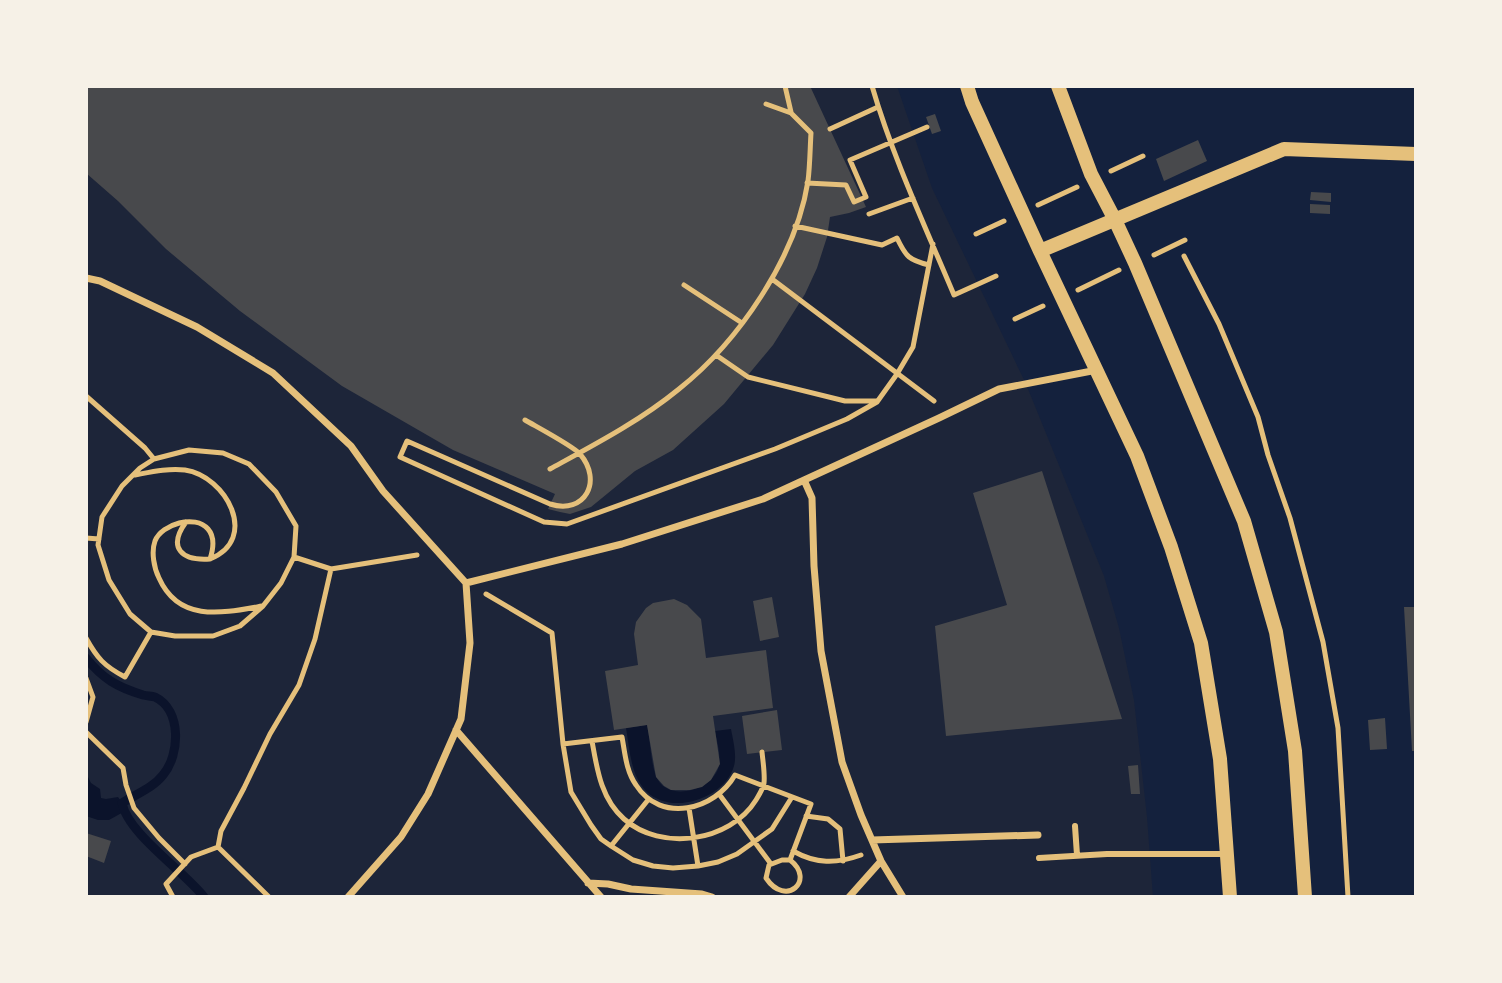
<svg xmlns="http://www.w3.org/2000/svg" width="1502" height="983" font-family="'Exo 2',sans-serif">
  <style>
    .green { fill: #1d2539 }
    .water { fill: #0b132b }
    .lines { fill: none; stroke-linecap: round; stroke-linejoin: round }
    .stream { stroke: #0b132b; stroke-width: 9 }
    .building { fill: #48494c }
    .path { stroke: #e5c07b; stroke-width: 5 }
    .service { stroke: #e5c07b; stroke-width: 6 }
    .pedestrian { stroke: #e5c07b; stroke-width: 7 }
    .tertiary { stroke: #e5c07b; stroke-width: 14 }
  </style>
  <rect width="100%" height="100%" fill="#14213d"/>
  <path class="green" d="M86,86H897L932,188L1026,384L1104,576L1119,628L1134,700L1147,817L1153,897H86Z"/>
  <path class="water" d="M647,725C650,738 651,764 656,776C666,802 709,792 718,769C722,759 717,742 715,731L731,729C733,740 737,755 734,766C725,798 673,816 647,792C630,775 630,750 626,728Z
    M86,773L91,783L100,789L101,798L106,799L118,797L127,810L109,820H98L86,816Z"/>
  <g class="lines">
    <path class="stream" d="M86,658C103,679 117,687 143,695C147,696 151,696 155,697C182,710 180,755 163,775C153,788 136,794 122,803C128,834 184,871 204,897"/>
  </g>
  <path class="building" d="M86,86H810L866,207L849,213L830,217L827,237L817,268L805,294L773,345L724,404L673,450L635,471L591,507L570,514L560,512L548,509L555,494L453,450L342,386L240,311L166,249L118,201L86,173Z
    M935,114L941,131L932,134L926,117Z
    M1198,140L1207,161L1164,181L1156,159Z
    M1311,192L1331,193V202L1310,200Z
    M1310,204L1330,205V214L1310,213Z
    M1042,471L1122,719L946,736L935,626L1007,605L973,493Z
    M772,597L779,637L760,641L753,601Z
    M674,599L687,605L701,619L706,658L766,650L773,708L713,716L720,764L711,780L702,787L690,790H671L664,786L656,777L647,725L614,730L605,671L638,665L634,634L636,622L646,608L653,603Z
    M1404,607H1416V751H1412Z
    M777,710L782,750L747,754L742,716Z
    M1385,718L1387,749L1370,750L1368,720Z
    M1138,765L1140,794H1131L1128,766Z
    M86,833L111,841L104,863L86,856Z"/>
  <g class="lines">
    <path class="path" d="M785,86L791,112
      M872,86C893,158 925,226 954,295L996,276
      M830,129L878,107
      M1111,171L1143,156
      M807,183L846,185L854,202L866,197L850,160L927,127
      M1038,205L1077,187
      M869,214L913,198
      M795,226L882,245L897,238C906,257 909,260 929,265
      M976,234L1004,221
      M1154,255L1185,240
      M1184,256L1219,324L1258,417L1268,455L1290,518L1323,642L1338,728L1348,897
      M772,279L934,401
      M684,285L742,323
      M1078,290L1119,270
      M1015,319L1043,306
      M716,355L748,377L845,401H876
      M86,396L145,448L154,459
      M525,420C537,427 573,446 580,454C603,481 585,515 550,504L407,441L400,457L544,522L567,524L775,449L847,419L877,402L897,374L913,347L933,244
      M189,450L223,453L249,464L276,492L296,526L294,557L281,583L263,606L240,626L213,636H175L151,632L130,614L109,580L98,545L102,517L122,486L140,468L154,459Z
      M550,469C594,445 640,421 679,389C738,342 796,258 808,181C810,165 810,149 811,133L791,113L766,104
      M135,475C151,472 168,468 185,470C226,476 260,539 210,559C213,550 215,537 208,529C195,514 162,524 155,541C151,552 154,568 159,578C179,623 223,613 262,606
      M186,522C167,548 182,561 210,559
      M86,538L99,539
      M331,569L417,555
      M486,594L552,633L563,744L571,792L591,825L601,839L611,846L633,860L653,866L673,868L698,866L718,862L737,854L772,829L792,797
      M86,638C97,658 104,666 125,677L151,632
      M86,678L93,697L86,722
      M86,732L123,768L126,785L134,808L159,838L185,864
      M592,741C597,769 601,799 624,819C661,852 730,842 756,800C759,795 763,789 764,783C765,774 763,762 762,752
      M563,744L622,737C625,753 626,771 636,785C661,824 715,810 735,775L811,804L790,860H782L769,865L766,878C786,908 816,880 790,860
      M719,794L771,864
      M689,808L698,866
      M806,816L828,819L840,829L843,861
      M611,846L648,800
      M218,847L221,831L244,788L270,734L299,685L315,639L331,569L294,557
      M793,851C816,864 836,864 861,855
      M173,897L166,884L191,857L218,847L269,897"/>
    <path class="service" d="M1075,826L1077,855
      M1039,858L1107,854H1227"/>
    <path class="pedestrian" d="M86,278L100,281L197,327L273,373L351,446L383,491L466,583L470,643L461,719L428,794L401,837L348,897
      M804,480L812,498L814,566L821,651L842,762L861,815L881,861L903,897
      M466,583L622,544L763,499L939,418L999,389L1097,370
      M456,730L601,897
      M872,840L1038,835
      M588,883L608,884L631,889L702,894L712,897
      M849,897L881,861"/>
    <path class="tertiary" d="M967,86L972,102L1040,251L1137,456L1171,547L1201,643L1220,759L1230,897
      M1058,86L1091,174L1115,220L1135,263L1244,521L1276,632L1295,751L1305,897
      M1040,251L1284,149L1416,154"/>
  </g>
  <rect width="1502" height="983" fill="none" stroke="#f6f1e7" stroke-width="176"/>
</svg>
